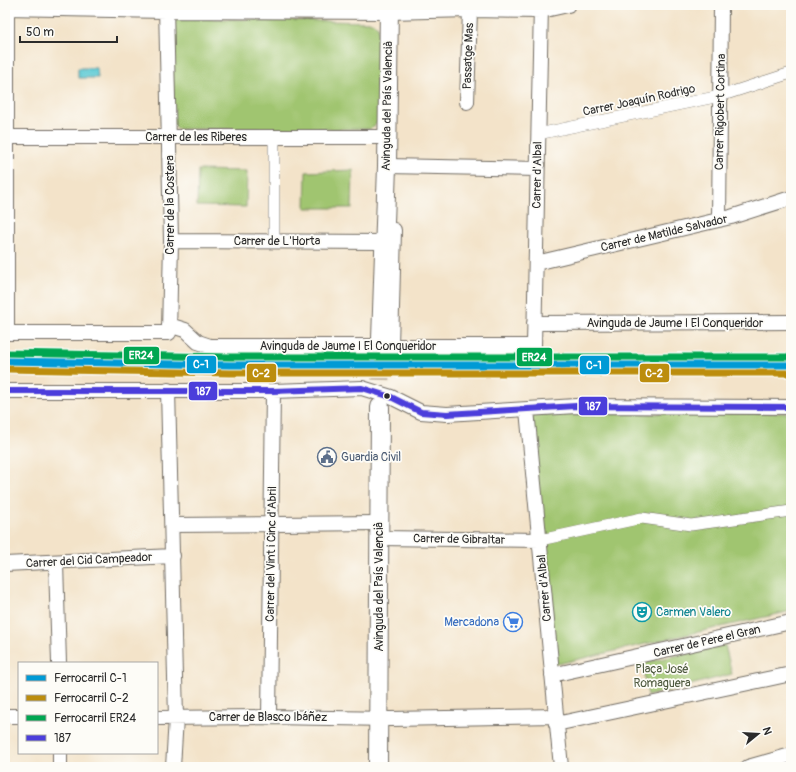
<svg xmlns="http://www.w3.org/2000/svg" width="796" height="772" font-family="Pangolin,sans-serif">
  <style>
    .green { fill: #a0c56f; stroke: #66784d }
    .water { fill: #5dcad4; stroke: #447a80 }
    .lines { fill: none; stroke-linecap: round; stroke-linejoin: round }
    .tertiary-tunnel { stroke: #cbbea9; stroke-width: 18; stroke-dasharray: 18 9; stroke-linecap: butt }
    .pedestrian-casing { stroke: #716b62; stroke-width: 12 }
    .minor-casing { stroke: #716b62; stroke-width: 16 }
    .tertiary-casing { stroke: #716b62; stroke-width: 20 }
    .pedestrian { stroke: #fff; stroke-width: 11 }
    .minor { stroke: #fff; stroke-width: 14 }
    .tertiary { stroke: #fff; stroke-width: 18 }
    .bus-1-casing { stroke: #fdfcf7; stroke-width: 9 }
    .bus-1 { stroke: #4b3edb; stroke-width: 6 }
    .rail-1-casing { stroke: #fdfcf7; stroke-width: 10 }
    .rail-2-casing { stroke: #fdfcf7; stroke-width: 10 }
    .rail-3-casing { stroke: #fdfcf7; stroke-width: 10 }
    .rail-1 { stroke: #009ad5; stroke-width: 7 }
    .rail-2 { stroke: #bc8d0d; stroke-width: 7 }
    .rail-3 { stroke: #00a651; stroke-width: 7 }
    .bus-dot { fill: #2b2b2b; stroke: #fdfcf7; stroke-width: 1.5 }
    .labels { text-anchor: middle; stroke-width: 3.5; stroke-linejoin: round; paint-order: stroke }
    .street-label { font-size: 12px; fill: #2b2b2b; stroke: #fdfcf7 }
    .service-label { font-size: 12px; fill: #4e5e75; stroke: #fdfcf7; text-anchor: start }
    .culture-label { font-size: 12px; fill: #0d838f; stroke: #fdfcf7; text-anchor: start }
    .shop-label { font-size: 12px; fill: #366cbe; stroke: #fdfcf7; text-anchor: end }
    .park-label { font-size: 12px; fill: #4e593f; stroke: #fdfcf7 }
    .line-badge { stroke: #fdfcf7; stroke-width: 1.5 }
    .badge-label { font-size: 11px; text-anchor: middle; font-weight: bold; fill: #fff }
  </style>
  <rect width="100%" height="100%" fill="#fdfcf7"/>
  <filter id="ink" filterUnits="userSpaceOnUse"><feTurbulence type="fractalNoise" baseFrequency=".025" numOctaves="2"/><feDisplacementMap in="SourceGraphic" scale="8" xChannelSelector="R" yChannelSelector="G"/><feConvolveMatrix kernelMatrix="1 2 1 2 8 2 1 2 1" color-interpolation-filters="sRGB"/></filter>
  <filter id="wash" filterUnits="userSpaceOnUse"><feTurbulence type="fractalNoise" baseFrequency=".012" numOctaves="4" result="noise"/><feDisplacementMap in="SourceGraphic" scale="16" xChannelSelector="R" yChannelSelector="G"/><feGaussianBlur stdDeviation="0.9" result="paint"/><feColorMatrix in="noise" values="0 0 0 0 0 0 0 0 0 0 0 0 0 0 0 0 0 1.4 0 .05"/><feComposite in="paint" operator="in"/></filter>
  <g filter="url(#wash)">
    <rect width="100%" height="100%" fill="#f3e3c9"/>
    <path class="green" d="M178,18L372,22L378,27L379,121L371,129H178L171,122V25Z
      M198,170L247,171L246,207L197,206Z
      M353,170L352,208H305L306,172Z
      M791,413V611L553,665L532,415L544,414Z
      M725,645L732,674L648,696L642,663Z"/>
    <path class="water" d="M78,68H97L98,78H78Z"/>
  </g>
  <g filter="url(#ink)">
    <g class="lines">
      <path class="tertiary-tunnel" d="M380,407L381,339"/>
      <defs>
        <path id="pedestrian" d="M538,134L720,96L791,73
          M274,137V241
          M540,540L642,518L691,525L791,511"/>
        <path id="minor" d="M5,8L166,11L389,12L470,10L541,11L568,5
          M467,102L470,10
          M5,137H387
          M387,166L537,169
          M719,220L721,5
          M171,241L384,242
          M536,263L731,217L791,198
          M534,323L791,322
          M169,325L185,330L198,342L210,346H534L541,5
          M5,333H169L171,241L166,5
          M7,333V5
          M391,346L394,230
          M168,390L176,718L173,767
          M5,391H273L362,388L391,397L421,412L447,414L576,406L791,407
          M527,410L561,767
          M172,525L379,523
          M379,538L540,540
          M56,563L59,663
          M5,564L173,556
          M552,675L791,622
          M5,716H19
          M269,717L273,391
          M157,718L269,717L391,719L555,716
          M556,724L791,674
          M60,753V767
          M748,767L791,755"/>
        <path id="tertiary" d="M381,339L387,166L389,5
          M378,767L380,407"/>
      </defs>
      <use href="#pedestrian" class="pedestrian-casing"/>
      <use href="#minor" class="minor-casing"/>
      <use href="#tertiary" class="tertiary-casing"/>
      <use href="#pedestrian" class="pedestrian"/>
      <use href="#minor" class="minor"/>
      <use href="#tertiary" class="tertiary"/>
      <defs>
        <path id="bus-1" d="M5,391H273L362,388L391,397L421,412L447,414L576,406L791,407"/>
      </defs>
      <use href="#bus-1" class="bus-1-casing"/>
      <use href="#bus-1" class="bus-1"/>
      <defs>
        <path id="rail-1" d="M5,361L230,365H791"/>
        <path id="rail-2" d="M5,369L230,373H791"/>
        <path id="rail-3" d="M5,353L230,357H791"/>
      </defs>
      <use href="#rail-1" class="rail-1-casing"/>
      <use href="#rail-2" class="rail-2-casing"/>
      <use href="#rail-3" class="rail-3-casing"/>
      <use href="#rail-1" class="rail-1"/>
      <use href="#rail-2" class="rail-2"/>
      <use href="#rail-3" class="rail-3"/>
    </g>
  </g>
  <defs>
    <symbol id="civic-ring" viewBox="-11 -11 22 22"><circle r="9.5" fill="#fdfcf7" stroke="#5c6f8a" stroke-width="1.5"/><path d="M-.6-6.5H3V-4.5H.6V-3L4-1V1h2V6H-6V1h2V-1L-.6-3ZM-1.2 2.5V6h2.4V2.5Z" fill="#5c6f8a"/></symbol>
    <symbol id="theatre-ring" viewBox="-11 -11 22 22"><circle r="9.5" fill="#fdfcf7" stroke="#0f9aa8" stroke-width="1.5"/><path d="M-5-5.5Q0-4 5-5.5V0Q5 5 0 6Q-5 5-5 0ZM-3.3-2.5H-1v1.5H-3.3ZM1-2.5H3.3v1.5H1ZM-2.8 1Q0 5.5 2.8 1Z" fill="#0f9aa8"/></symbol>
    <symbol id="supermarket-ring" viewBox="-11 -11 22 22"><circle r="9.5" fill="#fdfcf7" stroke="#3f7fe0" stroke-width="1.5"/><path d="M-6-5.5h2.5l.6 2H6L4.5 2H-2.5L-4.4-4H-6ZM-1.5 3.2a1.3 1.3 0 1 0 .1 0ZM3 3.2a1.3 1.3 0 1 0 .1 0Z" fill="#3f7fe0"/></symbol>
  </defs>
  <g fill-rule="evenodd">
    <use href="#civic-ring" x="316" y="446" width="22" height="22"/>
    <use href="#theatre-ring" x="631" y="601" width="22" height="22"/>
    <use href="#supermarket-ring" x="502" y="611" width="22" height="22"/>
  </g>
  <circle class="bus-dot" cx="387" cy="396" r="3.5"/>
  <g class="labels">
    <g class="street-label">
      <text transform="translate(468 56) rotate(-88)" y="4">Passatge Mas</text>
      <text transform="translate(639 100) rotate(-12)" y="4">Carrer Joaquín Rodrigo</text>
      <text transform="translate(387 106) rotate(-89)" y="4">Avinguda del País Valencià</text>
      <text transform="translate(720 112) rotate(-89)" y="4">Carrer Rigobert Cortina</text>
      <text x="196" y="141">Carrer de les Riberes</text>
      <text transform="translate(537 175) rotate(-89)" y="4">Carrer d'Albal</text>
      <text transform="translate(170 205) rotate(-90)" y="4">Carrer de la Costera</text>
      <text transform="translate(664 233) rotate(-13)" y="4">Carrer de Matilde Salvador</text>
      <text x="277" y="245">Carrer de L'Horta</text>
      <text x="675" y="327">Avinguda de Jaume I El Conqueridor</text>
      <text x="348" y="350">Avinguda de Jaume I El Conqueridor</text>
      <text transform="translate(459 539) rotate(1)" y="4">Carrer de Gibraltar</text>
      <text transform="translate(271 554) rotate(-89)" y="4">Carrer del Vint i Cinc d'Abril</text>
      <text transform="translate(89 560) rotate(-3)" y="4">Carrer del Cid Campeador</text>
      <text transform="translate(379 587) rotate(-90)" y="4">Avinguda del País Valencià</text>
      <text transform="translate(544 588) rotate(-95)" y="4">Carrer d'Albal</text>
      <text transform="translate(707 641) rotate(-13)" y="4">Carrer de Pere el Gran</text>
      <text x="268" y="721">Carrer de Blasco Ibáñez</text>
    </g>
    <g class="service-label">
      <text x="341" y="461">Guardia Civil</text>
    </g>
    <g class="culture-label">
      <text x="656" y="616">Carmen Valero</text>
    </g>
    <g class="shop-label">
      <text x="499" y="626">Mercadona</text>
    </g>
    <g class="park-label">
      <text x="662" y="673">Plaça José<tspan x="662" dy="14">Romaguera</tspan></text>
    </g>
  </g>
  <g class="line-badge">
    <rect x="123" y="346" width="37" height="19" rx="4" fill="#00a651"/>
    <rect x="516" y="347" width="37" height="20" rx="4" fill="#00a651"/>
    <rect x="186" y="355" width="31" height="19" rx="4" fill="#009ad5"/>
    <rect x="579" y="355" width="31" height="20" rx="4" fill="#009ad5"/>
    <rect x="246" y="363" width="31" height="20" rx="4" fill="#bc8d0d"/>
    <rect x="639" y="363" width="31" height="20" rx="4" fill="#bc8d0d"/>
    <rect x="188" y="381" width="30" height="20" rx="4" fill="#4b3edb"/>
    <rect x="578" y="396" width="30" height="20" rx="4" fill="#4b3edb"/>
  </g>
  <g class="badge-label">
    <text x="141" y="359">ER24</text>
    <text x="534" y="361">ER24</text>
    <text x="201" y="368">C-1</text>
    <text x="594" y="369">C-1</text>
    <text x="261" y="377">C-2</text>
    <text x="654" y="377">C-2</text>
    <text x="203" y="395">187</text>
    <text x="593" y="410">187</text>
  </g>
  <rect width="796" height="772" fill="none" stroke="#fdfcf7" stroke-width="20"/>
  <rect x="18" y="662" width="140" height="92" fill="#fdfcf7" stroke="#a9a8a5"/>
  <rect x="26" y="675" width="20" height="6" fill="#009ad5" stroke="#a9a8a5"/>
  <text x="54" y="682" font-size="12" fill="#2b2b2b">Ferrocarril C-1</text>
  <rect x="26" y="695" width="20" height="6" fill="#bc8d0d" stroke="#a9a8a5"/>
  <text x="54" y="702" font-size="12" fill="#2b2b2b">Ferrocarril C-2</text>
  <rect x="26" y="715" width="20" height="6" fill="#00a651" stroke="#a9a8a5"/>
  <text x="54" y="722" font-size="12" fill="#2b2b2b">Ferrocarril ER24</text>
  <rect x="26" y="735" width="20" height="6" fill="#4b3edb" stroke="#a9a8a5"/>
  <text x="54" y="742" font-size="12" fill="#2b2b2b">187</text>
  <g transform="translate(758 734) rotate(72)" stroke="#fdfcf7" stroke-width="3" paint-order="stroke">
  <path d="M0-3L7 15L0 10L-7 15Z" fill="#2b2b2b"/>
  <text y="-6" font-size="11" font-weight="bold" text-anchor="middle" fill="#2b2b2b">N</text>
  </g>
  <path d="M20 36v6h97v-6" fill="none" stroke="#2b2b2b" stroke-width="2"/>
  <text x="26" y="36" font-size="12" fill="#2b2b2b" stroke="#fdfcf7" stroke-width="3" paint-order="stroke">50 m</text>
</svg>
